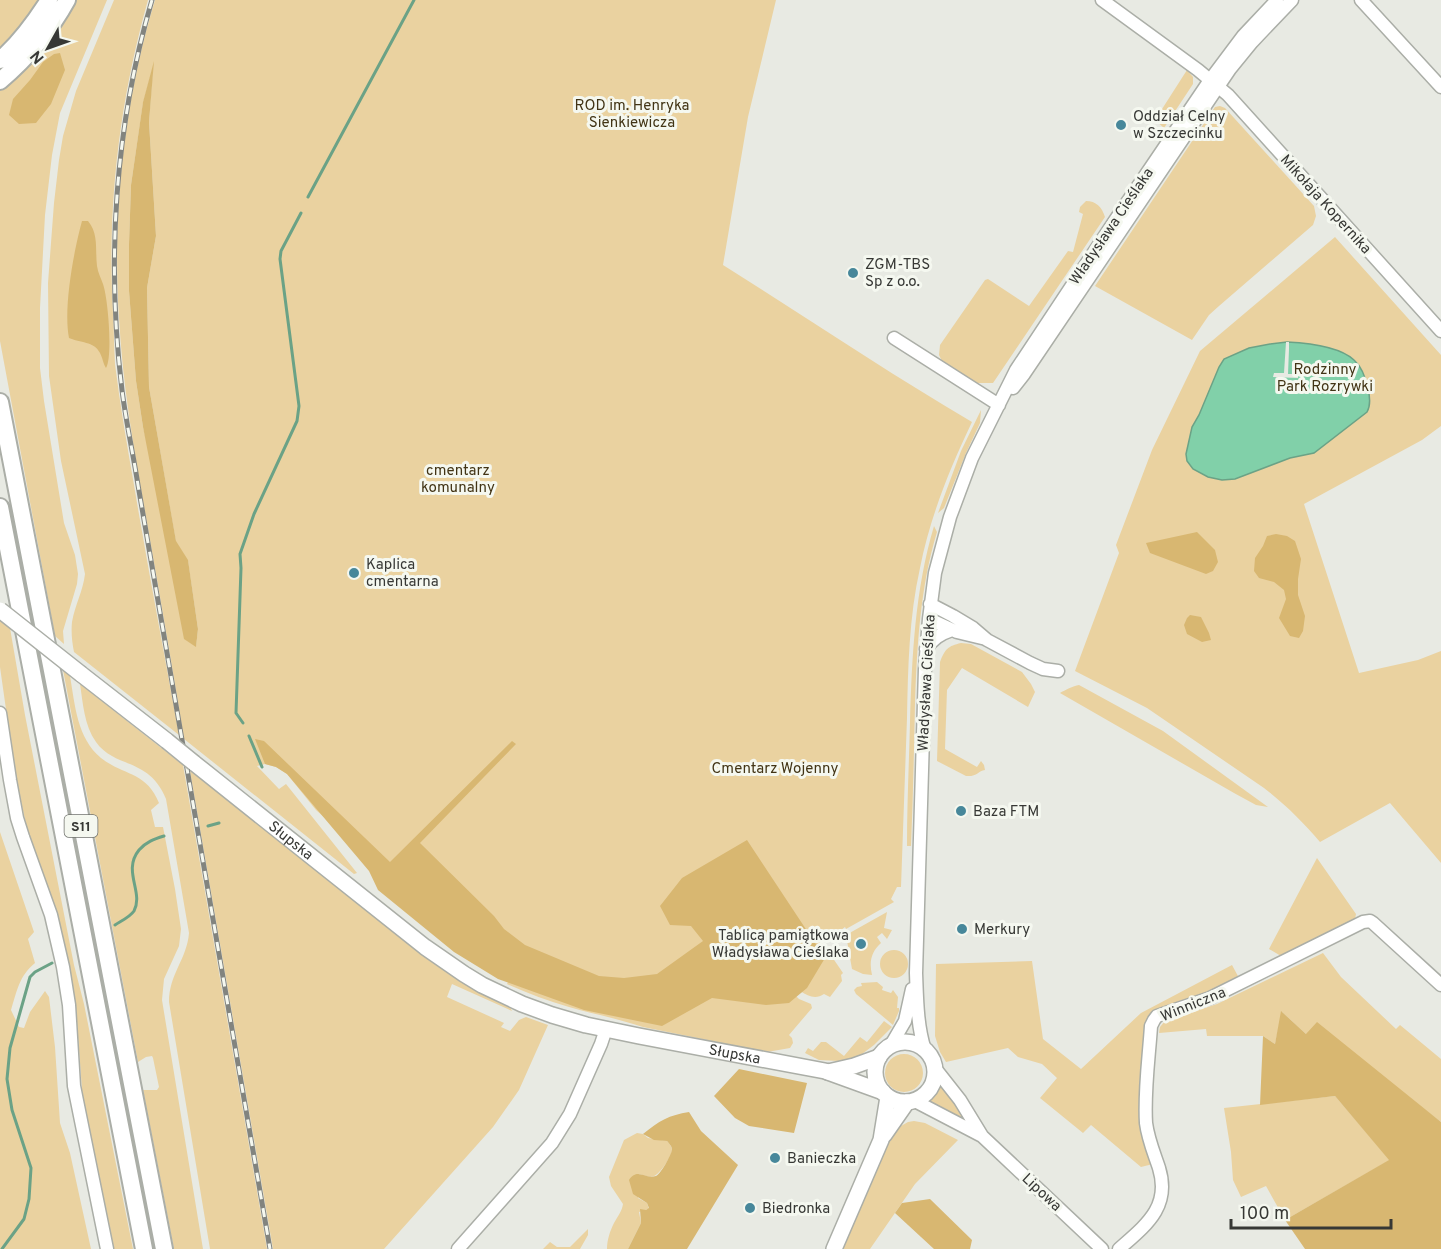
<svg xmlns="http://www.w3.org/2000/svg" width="1441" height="1249" font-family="Overpass,sans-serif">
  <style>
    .green { fill: #ead2a0; fill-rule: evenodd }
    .forest { fill: #d8b771 }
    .water { fill: #81d0a9; stroke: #6ba286; stroke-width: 1.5 }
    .pier { fill: #e8eae3 }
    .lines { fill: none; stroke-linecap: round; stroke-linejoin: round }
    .stream { stroke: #6ba286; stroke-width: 3 }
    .minor-casing { stroke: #abaea7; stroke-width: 15 }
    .major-casing { stroke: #abaea7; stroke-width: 18 }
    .highway-casing { stroke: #abaea7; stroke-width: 20 }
    .minor { stroke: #fff; stroke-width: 12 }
    .major { stroke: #fff; stroke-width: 15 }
    .highway { stroke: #fff; stroke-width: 16 }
    .rail-casing { stroke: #82847f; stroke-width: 5 }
    .rail { stroke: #f5f8f0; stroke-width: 3; stroke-dasharray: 9; stroke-linecap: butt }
    .major-bridge-casing { stroke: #abaea7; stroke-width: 18; stroke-linecap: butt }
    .major-bridge { stroke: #fff; stroke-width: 15 }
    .poi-dot { fill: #47879a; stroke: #f5f8f0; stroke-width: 2 }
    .labels { text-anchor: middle; stroke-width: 6; stroke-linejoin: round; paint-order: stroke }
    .shield { fill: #f5f8f0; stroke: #70726d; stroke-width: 1.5 }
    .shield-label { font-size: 14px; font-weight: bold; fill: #373835 }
    .park-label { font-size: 15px; fill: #423415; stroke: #f5f8f0 }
    .poi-label { font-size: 15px; fill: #373835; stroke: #f5f8f0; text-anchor: start }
    .street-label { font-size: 15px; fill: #373835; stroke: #f5f8f0 }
  </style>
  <rect width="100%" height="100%" fill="#e8eae3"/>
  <path class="green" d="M0,0H42L0,52Z
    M74,0H107L60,113L52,155L45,215L40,308V368L44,401L64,523L75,555L78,574L77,584L63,631L64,644L55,636L0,341V89L13,78Z
    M114,0H148C119,103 107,207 113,314C114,331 114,348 115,364C120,405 127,445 134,485C148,569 164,652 179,735L74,652C72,642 71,632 72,622C75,605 83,591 85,574L61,461L49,376L48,283L54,203L59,160L63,136L76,91Z
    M155,0H776L748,117L723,265C806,317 887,372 972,422C950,468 930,517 920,568C909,617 908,668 907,718C905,774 903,831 901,887H897L891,899L894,902L846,929L845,927L828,940L825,937L822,940L823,944L810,954L793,993L799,999L811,1004L812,1008L789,1035L792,1038L793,1043L790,1048L767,1052L643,1027C619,1019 594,1014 569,1007C548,1001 528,993 507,984L508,982L316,810L287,774L276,767L265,764L257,766L279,789L286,784L357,873L354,874L184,739C173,671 161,602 149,534C136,462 123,391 119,318C112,212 124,102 155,0ZM153,67L149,122L156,236L147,288L149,387L176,542L188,561L198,629L196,646L143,427L136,381L129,291V244L131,185L143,103Z
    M1187,70L1193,77V84L1164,128L1155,120Z
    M1220,106L1225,108L1314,206L1316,216L1313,225L1219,306L1209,315L1192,340L1095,286L1215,107Z
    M1086,201C1096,201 1102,207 1105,217L993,383H976L942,361L939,355L940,345L985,280L988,279L1029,306L1068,251L1073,252L1083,214L1079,212L1080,207Z
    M1335,237L1441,355V426L1422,440L1304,504L1359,673L1418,660L1441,651V863L1390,803L1320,842C1303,822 1285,804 1264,788L1147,708L1075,671L1119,553L1116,545L1152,450L1200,351Z
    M981,410L980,423L966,453L944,508L938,513L961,451Z
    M934,526L937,532C920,588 917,646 915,704C914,751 913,799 911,846H907C907,804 909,763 910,722C912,655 915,590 934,526Z
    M0,620L10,628L25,715L74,965L84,1004L133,1249H113L83,1102L76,1011L64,943L51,895L29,837L16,780L0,667Z
    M961,643L971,644L1022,672L1031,684L1035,692L1028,707L962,668L947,690L945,749L977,767L981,761L984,765L985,770C978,771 977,777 966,776L937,761L940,662C945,649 948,646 961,643Z
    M63,670L70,676C75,705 77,738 101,758C124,776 146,771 159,803L151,810L155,827H163L175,889L181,929L179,946L164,979L162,1000L203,1249H174L143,1090H157L159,1087L153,1058L152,1056L146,1057L138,1062Z
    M80,684L183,765L267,1249H210L169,1002C169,974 187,959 189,933L166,799C149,757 115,769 96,742C84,725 83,703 80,684Z
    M1079,685L1163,731L1268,807L1256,805L1234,793L1060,693C1065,690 1073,686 1079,685Z
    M190,771L289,847L509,1005L512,1011L452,984L447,997L502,1022L504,1023L501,1027L510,1031L519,1020L526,1017L548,1025L519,1090L493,1127L384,1249H273Z
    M0,832L34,932L28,939L35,963C19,976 17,991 11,1010L19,1027L24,1028L30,1012L45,991L49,997L55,1047L60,1123L70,1153L91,1249H0Z
    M1317,858L1356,914L1355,919L1281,956L1269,949Z
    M887,912L884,928L892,930L887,939L882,933L877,937L881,943C871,952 869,962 872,975L863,974L852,969L846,935Z
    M826,948L843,973L841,975L842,981L830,997L824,994C811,1003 798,989 788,981L798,970Z
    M880 964a14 14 0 1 1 28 0a14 14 0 1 1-28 0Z
    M1323,953L1341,977L1396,1029L1400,1025L1441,1059V1122L1412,1100L1306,1034L1282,1012L1275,1044L1263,1036H1207L1206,1029L1159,1033L1160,1027L1165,1021L1217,1004Z
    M1032,961L1043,1039L1081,1069L1141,1013L1232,965L1239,978L1208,994L1150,1018L1153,1164L1141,1167L1091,1125L1083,1133L1040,1098L1057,1078L1042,1064L1018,1057L1008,1048L946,1062L940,1052L935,1036L936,964Z
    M877,982L883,987L882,990L891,993L893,990L898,997L897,1008H899V1011L893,1025L856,994L854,990L857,987L862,986L861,983Z
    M884,1021L892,1027L874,1045L862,1054L850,1059L839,1061L819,1060L805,1053L808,1048L813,1051L821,1042H826L844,1056L860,1037L867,1042Z
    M885 1073a19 19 0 1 1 38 0a19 19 0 1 1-38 0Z
    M939,1081L969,1118L965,1122L946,1109L927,1101Z
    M1335,1096L1390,1160L1285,1220L1266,1186L1241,1197L1233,1180L1231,1152L1224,1108Z
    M914,1121L925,1123L958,1140L915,1184L870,1249H840L886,1142L901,1126L908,1122Z
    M637,1133L643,1134L648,1138L667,1141C670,1145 672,1146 672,1151C671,1157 660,1174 654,1176C649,1178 644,1175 639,1174L638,1198L647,1203L649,1209L639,1212L641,1223L628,1249H607C607,1240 610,1231 614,1223C618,1216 622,1211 623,1204L611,1186L609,1177L624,1140Z
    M588,1229V1235L580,1249H543L550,1242L557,1247H570Z"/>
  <path class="forest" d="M60,53L65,70L51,104L36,123L19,124L9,115L13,99L30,80L43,62L54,54Z
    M154,61L149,122L156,236L147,288L149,387L176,541L188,560L198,629L196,647L184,639L143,427L136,381L129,291V244L131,185L143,102Z
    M82,221H88C99,234 95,250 97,266C98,273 101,278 103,284C108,298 113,356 106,368C103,363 103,359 100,353C94,341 80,343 69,338C63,308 74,250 82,221Z
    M1197,532L1215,550L1218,562L1213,571L1206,574L1150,553L1146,543Z
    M1276,534L1287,536L1295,541L1301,559L1298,579V595L1305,616L1303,631L1299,638L1290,636L1279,618L1286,599L1284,590L1274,582L1259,578L1254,571L1255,558L1263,546L1267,536Z
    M1190,615L1201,617L1209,633L1211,640L1202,642L1187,634L1184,625L1187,618Z
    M255,739L264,741L390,862L512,741L516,744L420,843L494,916L504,929L525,945L599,976L624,978L657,974L703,941L691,926L670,925L660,906L682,878L747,840L825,958L807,988L789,1003L766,1005L712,998L662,1026L584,1010L498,979L454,952L378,890L369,871L287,774L276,767L265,764Z
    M1281,1011L1306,1034L1317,1022L1441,1122V1249H1305L1285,1220L1389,1160L1335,1096L1260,1105L1263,1036L1275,1044Z
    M739,1069L807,1083L794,1133L749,1126L735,1118L714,1096Z
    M689,1112L701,1131L738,1165L687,1249H628L641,1223L640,1209L646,1210L649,1208L647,1203L633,1194L629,1180C638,1167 645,1180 656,1176C661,1174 671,1155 672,1150C672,1146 670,1145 667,1141L654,1140L643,1134C659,1121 669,1115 689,1112Z
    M930,1199L972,1240L970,1249H934L895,1213L902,1203Z"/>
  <path class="water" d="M1287,342C1307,343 1339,346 1354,360C1362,367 1366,379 1368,389C1370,397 1371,405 1367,412L1314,453L1290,458L1235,479L1222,480L1208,477L1193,469L1187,461L1186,454L1192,427L1199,415L1219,367L1224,359L1249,348L1270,344Z"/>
  <path class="pier" d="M1286,342H1289V349L1288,374H1298V378L1273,377L1274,373H1284Z"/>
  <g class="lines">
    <path class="stream" d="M308,197L414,0
      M243,723L236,713L241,568L240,554L254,514L297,421L299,406L280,259L281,251L301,213
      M249,736L262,767
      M208,826L219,823
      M115,925C121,921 130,917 134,911C144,892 122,871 139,850C146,842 154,839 164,836
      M2,1249L24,1219L29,1199L31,1168L12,1110L7,1079L10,1048L30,977L35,972L52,963"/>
    <defs>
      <path id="minor" d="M1102,0L1198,70L1228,95L1441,331
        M1361,0L1441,87
        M894,338L999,405
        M1013,388L1024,374L1230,69L1252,42L1292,0
        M930,604L953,616L973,628L987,640L1030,663L1043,669L1058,671
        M929,619L957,632L986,639
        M926,649C933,639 940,634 952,630
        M0,713L10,780L17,818L23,837L51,915L63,967L69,1005L74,1086L107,1249
        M891,1045L905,1021L912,989
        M925,1050C917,1026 917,998 916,973L925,669L929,619L935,573L950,517L972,458L1016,370L1122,210L1210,80L1243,36L1277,0
        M934,1067L960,1100L982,1136L1102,1249
        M913,1100L982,1136
        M458,1249L552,1143L570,1114L601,1044L606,1029
        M1119,1249C1146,1225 1171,1207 1159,1168C1154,1153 1148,1139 1146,1123C1144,1091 1149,1057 1151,1026L1154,1020L1157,1016L1210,998L1363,922L1370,921L1373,923L1441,985"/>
      <g id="major">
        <path d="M81,674L167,741"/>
        <path id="s1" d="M194,763L425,947L464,974L482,985L522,1004L552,1015L586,1025L639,1036L825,1071L883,1092"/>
        <circle cx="905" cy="1072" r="30"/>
        <path d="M828,1072L854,1066L879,1057"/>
        <path d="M884,1135L907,1102"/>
        <path d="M834,1249L881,1140L888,1097"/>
      </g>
      <path id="highway" d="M0,60C20,43 35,22 49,0
        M0,81C27,58 50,31 67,0
        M0,402L164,1249
        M0,507L144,1249"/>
    </defs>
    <use href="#minor" class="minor-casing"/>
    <use href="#major" class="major-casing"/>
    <use href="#highway" class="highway-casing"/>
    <use href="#minor" class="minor"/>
    <use href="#major" class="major"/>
    <use href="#highway" class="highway"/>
    <defs>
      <path id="rail" d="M152,0C115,126 106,260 122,390C126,422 133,453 138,485L270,1249"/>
    </defs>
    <use href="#rail" class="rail-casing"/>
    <use href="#rail" class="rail"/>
    <defs>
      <path id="major-bridge" d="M0,610L81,674
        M167,741L194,763"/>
    </defs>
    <use href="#major-bridge" class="major-bridge-casing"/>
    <use href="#major-bridge" class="major-bridge"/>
  </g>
  <g class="poi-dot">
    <circle cx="1121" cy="125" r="6"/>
    <circle cx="853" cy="273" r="6"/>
    <circle cx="354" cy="573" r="6"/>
    <circle cx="961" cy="811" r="6"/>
    <circle cx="962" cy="929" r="6"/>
    <circle cx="861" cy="944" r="6"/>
    <circle cx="775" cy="1158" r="6"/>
    <circle cx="750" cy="1208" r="6"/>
  </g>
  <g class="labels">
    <rect class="shield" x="64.5" y="815" width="33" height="22" rx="4.5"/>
    <g class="shield-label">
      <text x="81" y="831">S11</text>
    </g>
    <g class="park-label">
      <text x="632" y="110">ROD im. Henryka<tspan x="632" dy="17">Sienkiewicza</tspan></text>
      <text x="1325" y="374">Rodzinny<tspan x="1325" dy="17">Park Rozrywki</tspan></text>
      <text x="458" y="475">cmentarz<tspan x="458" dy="17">komunalny</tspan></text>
      <text x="775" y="773">Cmentarz Wojenny</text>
    </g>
    <g class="poi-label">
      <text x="1133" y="121">Oddział Celny<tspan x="1133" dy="17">w Szczecinku</tspan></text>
      <text x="865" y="269">ZGM-TBS<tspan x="865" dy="17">Sp z o.o.</tspan></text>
      <text x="366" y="569">Kaplica<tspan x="366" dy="17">cmentarna</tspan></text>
      <text x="973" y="816">Baza FTM</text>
      <text x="974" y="934">Merkury</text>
      <text x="849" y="940" text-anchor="end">Tablicą pamiątkowa<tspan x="849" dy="17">Władysława Cieślaka</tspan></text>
      <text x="787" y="1163">Banieczka</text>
      <text x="762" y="1213">Biedronka</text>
    </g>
    <g class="street-label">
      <text transform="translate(1326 204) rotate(48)" y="5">Mikołaja Kopernika</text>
      <text transform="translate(1111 226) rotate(-56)" y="5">Władysława Cieślaka</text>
      <text transform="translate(926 683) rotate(-87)" y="5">Władysława Cieślaka</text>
      <text dy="5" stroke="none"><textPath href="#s1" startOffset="124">Słupska</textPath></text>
      <text transform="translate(1193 1004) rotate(-22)" y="5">Winniczna</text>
      <text dy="5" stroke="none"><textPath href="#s1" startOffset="627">Słupska</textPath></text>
      <text transform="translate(1042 1192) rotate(43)" y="5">Lipowa</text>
    </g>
  </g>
  <g transform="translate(48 48) rotate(230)" stroke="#f5f8f0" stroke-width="4.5" paint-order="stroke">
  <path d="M0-4.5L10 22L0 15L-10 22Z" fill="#373835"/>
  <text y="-9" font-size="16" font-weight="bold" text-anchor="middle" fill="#373835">N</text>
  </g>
  <path d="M1231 1219v9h160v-9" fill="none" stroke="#373835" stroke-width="3"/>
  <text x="1240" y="1219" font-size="18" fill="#373835" stroke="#f5f8f0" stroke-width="4.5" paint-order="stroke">100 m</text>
</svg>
